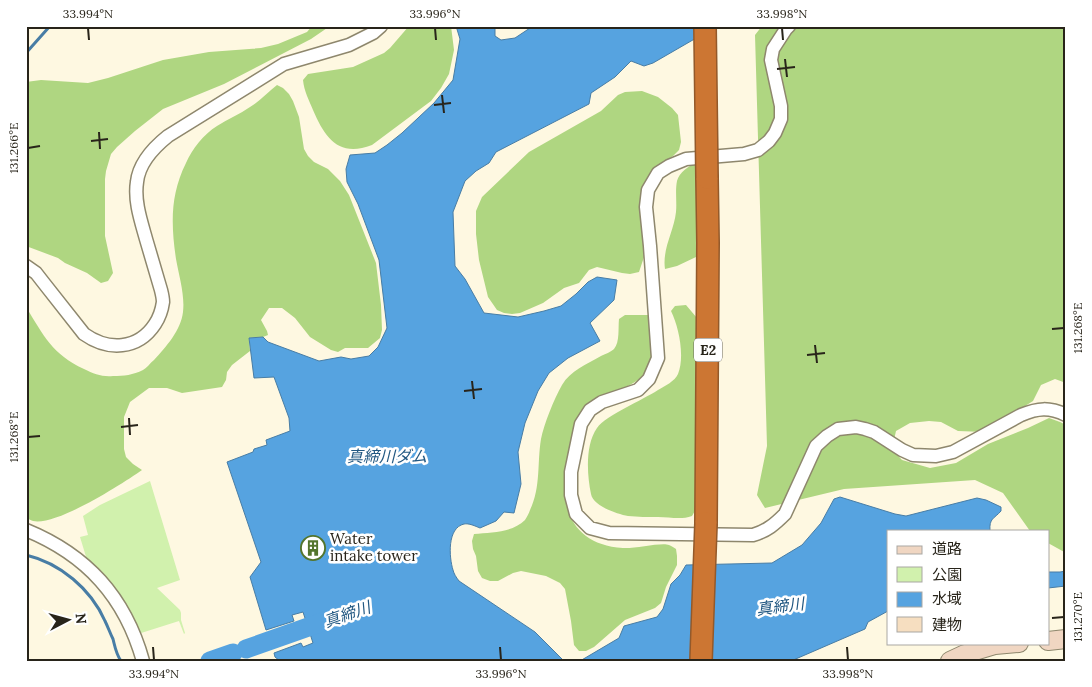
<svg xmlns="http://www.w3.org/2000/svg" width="1092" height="687" font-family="Lora,'Noto Sans JP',serif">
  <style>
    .green { fill: #d1f1ad }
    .forest { fill: #afd681 }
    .water { fill: #56a3e0; stroke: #487da5 }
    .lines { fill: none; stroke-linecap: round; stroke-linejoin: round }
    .stream { stroke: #487da5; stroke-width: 3 }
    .river { stroke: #56a3e0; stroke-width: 19 }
    .building { fill: #f6dec0 }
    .street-casing { stroke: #8e876d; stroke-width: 15 }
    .secondary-casing { stroke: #8e876d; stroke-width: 20 }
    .highway-casing { stroke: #93592a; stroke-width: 24 }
    .street { stroke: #fff; stroke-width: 12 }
    .secondary { stroke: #f0d6c2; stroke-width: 18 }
    .highway { stroke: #cc7633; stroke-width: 21 }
    .highway-bridge-casing { stroke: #93592a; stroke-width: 24; stroke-linecap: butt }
    .highway-bridge { stroke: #cc7633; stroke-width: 21 }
    .ticks { fill: none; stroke: #28241a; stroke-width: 2 }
    .labels { text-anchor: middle; stroke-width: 5; stroke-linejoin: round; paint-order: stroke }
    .shield { fill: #fff; stroke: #68665f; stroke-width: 1 }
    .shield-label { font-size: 14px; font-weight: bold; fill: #28241a }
    .poi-label { font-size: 15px; fill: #28241a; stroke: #fff; text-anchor: start }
    .water-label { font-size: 16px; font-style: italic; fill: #225882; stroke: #fff }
    .neatline { fill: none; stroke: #28241a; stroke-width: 2 }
    .ticks-label { font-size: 12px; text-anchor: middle; fill: #28241a }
  </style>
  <rect width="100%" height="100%" fill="#fef8e1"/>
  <path class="green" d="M150,481L180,580L157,588L180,610L181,613V620L185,633L184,634L179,621L138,634L87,560L80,537L88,535L83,516L100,505Z"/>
  <path class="forest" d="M312,26H330L311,39L224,84L163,109L135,131L117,147L111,154L106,171L105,179V236L113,273L108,281L101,283L87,273L65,263L58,258L26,246V82L41,80L88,83L108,78L163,60L209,52L261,48L278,44L307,32Z
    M409,26H451L454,50L449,74L441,88L431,101L372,145C339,158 325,138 313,110C309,100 304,91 303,80L308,74L353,67L384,53L390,48Z
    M762,26H1066V383L1055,379L1041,385L1033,401L984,432L958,431L941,422L929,421L910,423L896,431L892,449L902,460L930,468L956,463L988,444L1028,428L1049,418L1060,422L1066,425V553L1048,543V531H1030L1003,493L975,480L844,489L765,508L757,495L767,446L755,35Z
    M277,85L283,88L289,94L293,101L299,117L304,149L308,156L314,162L328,169L340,181L349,195L376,263L381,305L382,330L380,338L368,348H345L338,352L331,350L310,337L295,318L282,308H269L261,320L267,331L268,335L263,337L249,338L250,351L232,365L227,372L226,380L222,387L182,393L167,388H149L130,402L124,417V449L126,457L133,464L142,470C122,484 57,526 33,521C32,521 27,518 26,518V307C44,336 52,354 84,369C94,374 102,377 113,376C124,376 133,375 143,370C147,368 150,363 154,360C166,347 181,330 183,312C185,295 179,276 176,259C171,225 170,195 186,163C192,149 204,134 217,126C228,119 240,114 250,107C260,101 268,92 277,85Z
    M642,91L658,97L672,108L678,115L681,142L679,150L673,156L653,169L644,183L641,215L644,257L639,272L630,274L622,273L597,267L589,270L579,283L564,288L543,303L520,313L512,314L504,313L497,310L488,297L479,260L476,234V211L482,197L529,152L601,111L618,95L625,92Z
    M697,163L699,251L696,257L677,266L665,269C662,249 674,231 676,212C677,202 675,191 677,181C679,173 689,165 697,163Z
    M686,305L697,318L696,509L692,516C681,520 670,517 658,517C648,517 638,517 628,516C617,514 593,506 591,494C587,475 585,445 597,428C606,415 643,400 658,390C665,386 675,381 678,374C685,357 679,327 671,311L675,306Z
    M625,315H648C652,324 652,332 652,342C653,351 652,360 648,369C641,384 607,395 592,402C583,422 571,442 567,463C558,508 573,545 623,548C634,549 662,542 669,545C672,546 674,548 676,549L677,556V565L666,587L661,603L655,608L625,620L594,647L586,651H579L574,645L571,621L565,589L560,583L546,576L521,571L513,573L498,581H490L482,578L478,571L476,556L473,549L472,541L474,534C491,532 512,533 525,520C527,517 529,513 530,510C541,487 537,463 541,439C544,424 554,399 562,385C570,371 587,364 601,356C605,354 611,352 614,349C620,342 618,328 619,319Z"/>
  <path class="water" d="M456,26H495V36L501,40L515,38L533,26H717L653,63L644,66L631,61L615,77L591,93L589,104L496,152L489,163L476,171L465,181L453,212L455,266L465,279L484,313L518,317L544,311L561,306L576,294L588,282L597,277L617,280L614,300L590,323L600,341L568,358L549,373L538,391L525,423L518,452L521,484L514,513L504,512L496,521L480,528C475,526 469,523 464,524C447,528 449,557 453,570C454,574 456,577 459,581L535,632L564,661H280L275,657L274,653L301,643L303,647L313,643L303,612L292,615L294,621L266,630L250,577L261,562L227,462L253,452L254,449L267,445L266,440L290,431L289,418L274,377L254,378L249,338L263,337L268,342L319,361L341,357L351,359L369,356L378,347L387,328L379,260L358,204L347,182L346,169L350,155L375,153L387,145L402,133L434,103L453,80L460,39Z
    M840,497L895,514L906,516L977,498L986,500L1001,507V511C994,519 989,518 990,531H888V611L868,622L865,629L791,661H580L619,638L624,626L657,617L663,609L671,584L680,575L686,565L772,563L802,545L821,523L834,499Z
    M1066,571V586L1048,588V572H1060Z"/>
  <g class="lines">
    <path class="stream" d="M26,53L50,26
      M26,555C60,563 91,589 105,621C108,627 110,633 113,639C115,647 116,654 121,661"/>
    <path class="river" d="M246,649L331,619
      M210,661L233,653"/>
  </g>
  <path class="building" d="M320,540L321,554L307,555L306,541Z"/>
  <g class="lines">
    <defs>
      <path id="street" d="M789,26L786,29L773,49L771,60L781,106V119L775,133L769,141L758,150L744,154L686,159L669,166L658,173L648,190L646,207L650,246L658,358L649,379L638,390L602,402L590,410L581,424L571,472V495L576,514L590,528L609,533L753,535C767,531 775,524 785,514L816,446L827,436L838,429L856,427L865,429L874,432L902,450L913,455L936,456L953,452L1021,415C1038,408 1049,407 1066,415
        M26,266L36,273L43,282L84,334C108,351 138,350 155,324C159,318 162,309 163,302C163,298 162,294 161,290C156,273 151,256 146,239C141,221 134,201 137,182C139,163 153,148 168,136L284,64L349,45L373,33L381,26
        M26,530C87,555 125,597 143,661"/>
      <path id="secondary" d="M1048,641L1066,639
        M950,661L965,654L995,645L1019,643"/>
      <path id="highway" d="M706,523L708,243L707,178"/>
    </defs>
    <use href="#street" class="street-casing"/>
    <use href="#secondary" class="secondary-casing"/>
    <use href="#highway" class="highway-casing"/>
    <use href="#street" class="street"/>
    <use href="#secondary" class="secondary"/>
    <use href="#highway" class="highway"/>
    <defs>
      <path id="highway-bridge" d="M705,26L707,178
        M701,661L706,523"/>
    </defs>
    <use href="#highway-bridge" class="highway-bridge-casing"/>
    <use href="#highway-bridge" class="highway-bridge"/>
  </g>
  <path class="ticks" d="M88,28L89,40M435,28L436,40M782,28L783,40M785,59L787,77M777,69L795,67M442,95L444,113M434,105L451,103M99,132L100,149M91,141L108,139M28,148L40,146M1052,329L1064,328M815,345L817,363M807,355L825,353M472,381L474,399M464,391L482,389M129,418L130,435M121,427L138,425M28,437L40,436M1052,618L1064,617M153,647L154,660M500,647L501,660M847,647L848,660"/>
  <defs>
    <symbol id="building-ring" viewBox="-11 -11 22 22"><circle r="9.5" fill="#fff" stroke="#53752d" stroke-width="1.5"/><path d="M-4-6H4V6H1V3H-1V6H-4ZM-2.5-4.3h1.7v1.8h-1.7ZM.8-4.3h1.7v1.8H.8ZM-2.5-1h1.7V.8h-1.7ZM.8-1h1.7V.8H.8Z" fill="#53752d"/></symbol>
  </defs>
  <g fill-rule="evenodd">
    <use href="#building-ring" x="299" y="534" width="28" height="28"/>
  </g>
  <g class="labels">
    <rect class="shield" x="694" y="338.5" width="28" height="23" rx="4"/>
    <g class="shield-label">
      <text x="708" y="355">E2</text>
    </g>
    <g class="poi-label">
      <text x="330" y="544">Water<tspan x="330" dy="17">intake tower</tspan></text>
    </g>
    <g class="water-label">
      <text x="387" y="462">真締川ダム</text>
      <text transform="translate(780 606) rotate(-7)" y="6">真締川</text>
      <text transform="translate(347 614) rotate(-19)" y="6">真締川</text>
    </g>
  </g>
  <rect width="1092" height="687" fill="none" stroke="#ffffff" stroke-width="55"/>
  <rect x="887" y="530" width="162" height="115" fill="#ffffff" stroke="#a9a7a3"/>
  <rect x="897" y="546" width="25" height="8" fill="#f0d6c2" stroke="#a9a7a3"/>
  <text x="932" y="554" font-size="15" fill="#28241a">道路</text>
  <rect x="897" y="567" width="25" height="15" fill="#d1f1ad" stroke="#a9a7a3"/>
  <text x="932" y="580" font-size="15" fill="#28241a">公園</text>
  <rect x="897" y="592" width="25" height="15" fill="#56a3e0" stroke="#a9a7a3"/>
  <text x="932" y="604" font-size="15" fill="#28241a">水域</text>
  <rect x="897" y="617" width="25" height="15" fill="#f6dec0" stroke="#a9a7a3"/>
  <text x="932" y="630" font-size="15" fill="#28241a">建物</text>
  <g transform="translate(68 620) rotate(84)" stroke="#ffffff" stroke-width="4" paint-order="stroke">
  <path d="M0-4L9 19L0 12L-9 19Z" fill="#28241a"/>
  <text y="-8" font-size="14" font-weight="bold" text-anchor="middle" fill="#28241a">N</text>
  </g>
  <rect x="28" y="28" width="1036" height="632" class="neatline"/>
  <g class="ticks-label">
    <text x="88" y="18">33.994°N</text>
    <text x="435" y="18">33.996°N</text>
    <text x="782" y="18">33.998°N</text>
    <text transform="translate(14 148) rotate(-90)" y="4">131.266°E</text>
    <text transform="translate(1078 328) rotate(-90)" y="4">131.268°E</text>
    <text transform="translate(14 437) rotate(-90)" y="4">131.268°E</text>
    <text transform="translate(1078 617) rotate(-90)" y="4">131.270°E</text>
    <text x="154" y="678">33.994°N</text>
    <text x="501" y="678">33.996°N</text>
    <text x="848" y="678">33.998°N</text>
  </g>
</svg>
